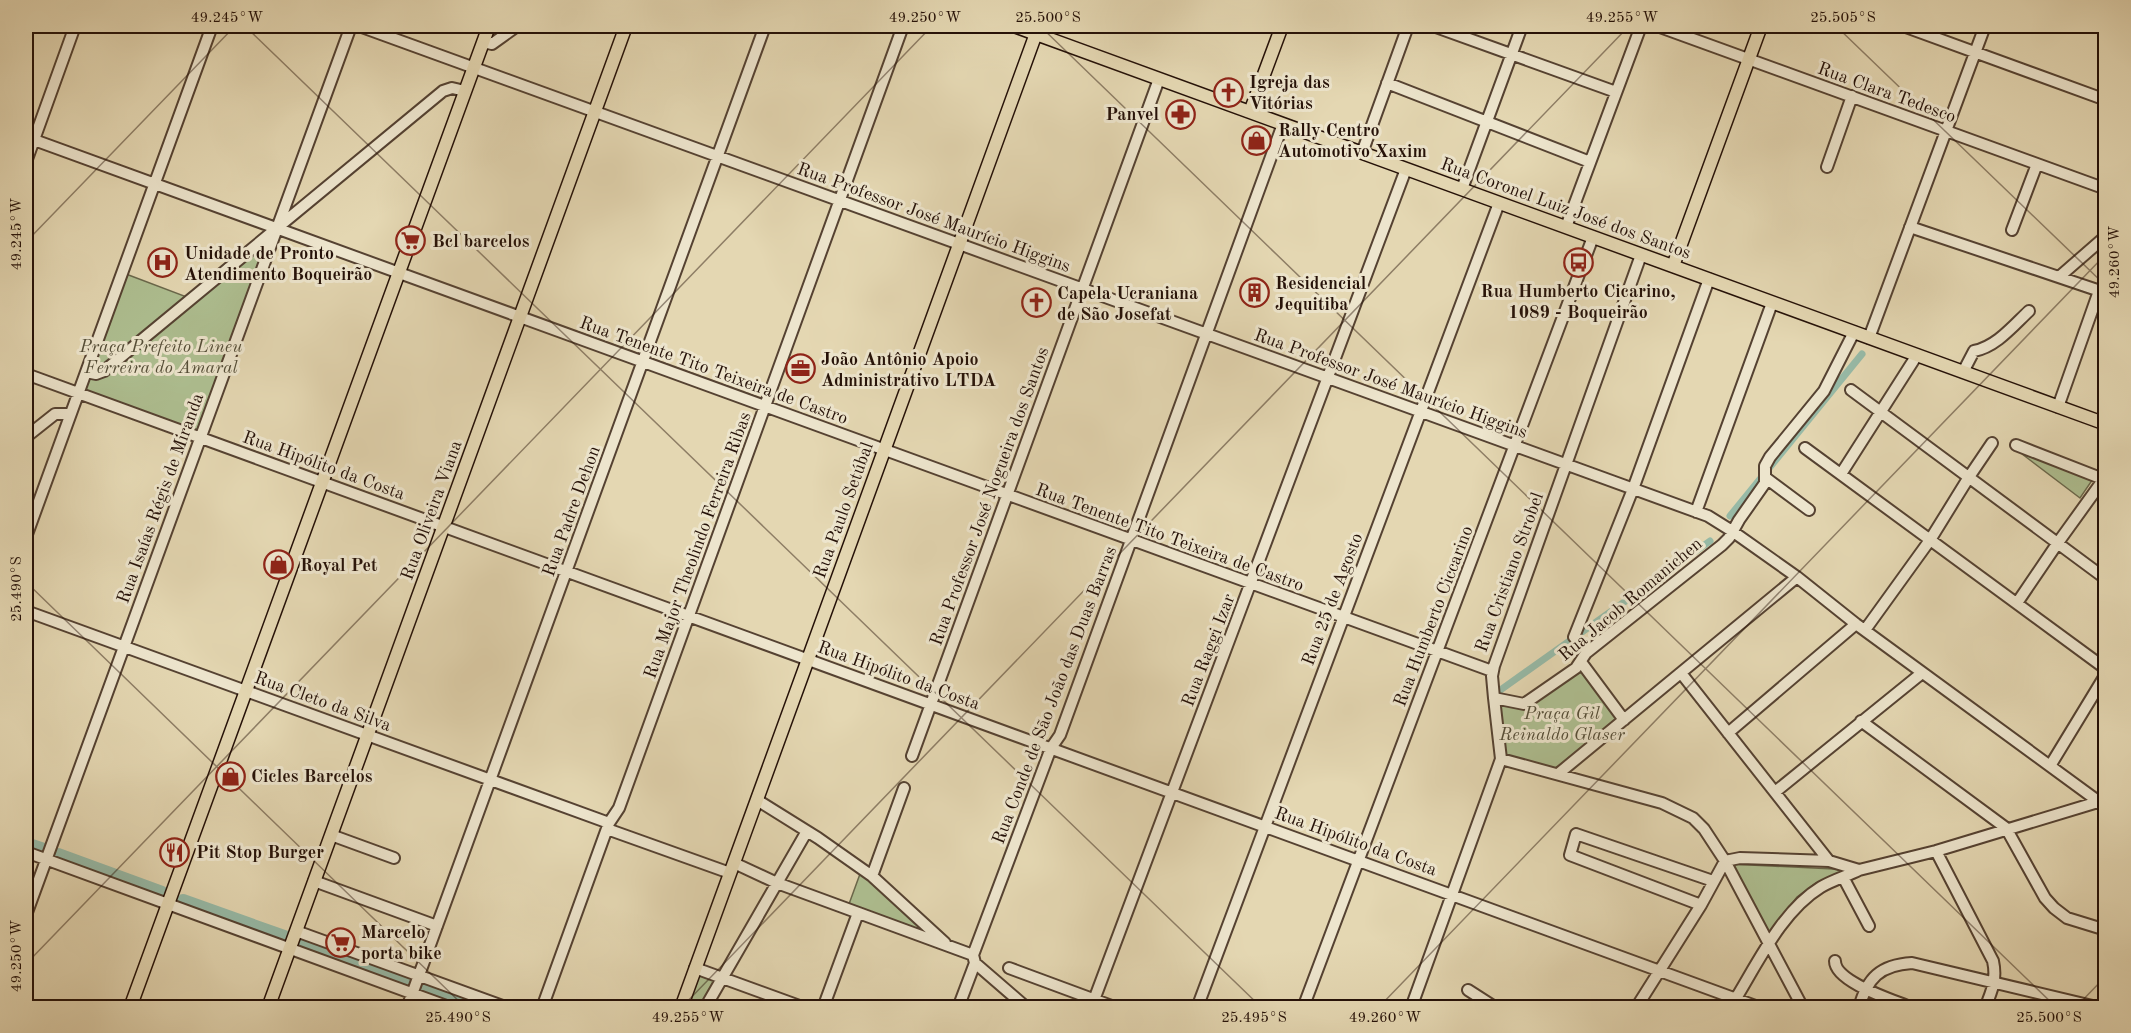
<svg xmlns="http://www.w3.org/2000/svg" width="2131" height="1033" font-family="'Old Standard TT',serif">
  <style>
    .green { fill: #aebf91; stroke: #6a684c; stroke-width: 1.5 }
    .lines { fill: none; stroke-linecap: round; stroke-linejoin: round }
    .canal { stroke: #97baa7; stroke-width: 7 }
    .river { stroke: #97baa7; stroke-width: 12 }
    .minor-casing { stroke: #554232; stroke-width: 14 }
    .major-casing { stroke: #251108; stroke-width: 15 }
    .minor { stroke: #ede5cd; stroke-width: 10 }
    .major { stroke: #e4d7b2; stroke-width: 12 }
    .ticks { fill: none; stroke: #251108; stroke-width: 1.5; stroke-opacity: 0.45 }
    .labels { text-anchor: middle; stroke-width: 6; stroke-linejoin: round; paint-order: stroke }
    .poi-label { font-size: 18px; font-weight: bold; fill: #251108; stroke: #ede5cd; text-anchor: start }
    .street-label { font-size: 18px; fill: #251108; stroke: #ede5cd }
    .park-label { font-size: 18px; font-style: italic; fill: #554e38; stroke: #ede5cd }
    .neatline { fill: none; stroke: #251108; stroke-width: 2 }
    .ticks-label { font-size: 15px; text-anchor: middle; fill: #251108 }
  </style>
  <rect width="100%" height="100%" fill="#e4d7b2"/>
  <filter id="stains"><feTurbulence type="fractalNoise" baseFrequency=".00333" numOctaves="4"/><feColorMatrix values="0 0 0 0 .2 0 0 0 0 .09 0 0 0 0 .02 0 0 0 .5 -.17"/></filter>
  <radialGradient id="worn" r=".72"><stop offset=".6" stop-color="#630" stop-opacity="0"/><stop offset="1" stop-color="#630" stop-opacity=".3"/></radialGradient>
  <path class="green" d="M267,244L197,434L82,392L126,274L197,301Z
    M2022,454L2093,479L2080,498Z
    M1578,668L1619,721L1558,770L1506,758L1498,703L1525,709Z
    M1730,864L1834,869L1846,870L1816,883L1797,897L1767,935Z
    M860,874L869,880L928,933L849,904Z
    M698,975L715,981L699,1007L687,1008Z"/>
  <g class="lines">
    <path class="canal" d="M1730,516L1862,354
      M1499,691L1710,541"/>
    <path class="river" d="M26,843L44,849
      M58,854L162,892
      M183,900L287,937
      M299,942L479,1008"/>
    <defs>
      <path id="minor" d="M359,26L1708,516L1732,531L1797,577L1856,624L2106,807
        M1433,26L1616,92
        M1657,26L2106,189
        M1903,26L2106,100
        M483,42L492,44L517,26
        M1387,83L1590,162
        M26,137L1492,671
        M1362,153L1408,26
        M26,162L75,26
        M1827,167L1852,96
        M1462,189L1522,26
        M1566,227L1641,26
        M1910,227L2106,293
        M2012,230L2037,164
        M2059,277L2106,236
        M1869,338L1985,26
        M86,372L96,374L104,371L443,91L452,88L465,91
        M1963,372L1974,351C1996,347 2013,326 2029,311
        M26,374L1761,1008
        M1851,390L2106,579
        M2058,407L2099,291
        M26,437L55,414H70
        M2016,445L2103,479
        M1805,448L2106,669
        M1841,474L1917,355
        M1766,478L1809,510
        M1696,512L1772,303
        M26,537L212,26
        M2017,603L2057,544L2106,476
        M26,611L609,823
        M1865,630L1930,540L1969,477L1992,443
        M1574,637L1633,489L1709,279
        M1581,662L1624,720
        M1681,673L1829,861
        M1494,698L1524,704L1576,668L1586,653L1722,545L1729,538L1739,520L1765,483V466L1770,457L1824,391L1854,332
        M1861,721L2006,828L2045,898L2054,908L2067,918L2106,930
        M1728,733L1856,624
        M912,756L1159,79
        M1501,759L1662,803L1693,818L1704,829L1725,861L1803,1008
        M2050,766L2106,674
        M1558,774L1797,577
        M1775,792L1922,673
        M757,800L818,838L872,876L945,943
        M607,829L730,873
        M331,835L394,858
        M1936,851L1993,961C1997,979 1992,991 1985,1008
        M26,852L452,1008
        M734,863L777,883L973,955
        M872,876L904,788
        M1843,877L1869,926
        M314,881L437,926
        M1701,905L1570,855L1576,834L1713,881
        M26,915L351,26
        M296,931L508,1008
        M1835,961C1835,982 1893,1000 1910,1007
        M975,963L1027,1008
        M695,968L805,1008
        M1009,968L1117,1008
        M1468,990L1496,1008
        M407,1008L765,26
        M542,1008L609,823L619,808L903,26
        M705,1008L807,831
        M823,1008L858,913
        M958,1008L975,963L973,955L1051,748L1060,735L1283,124
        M1091,1008L1406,169
        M1197,1008L1499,203
        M1303,1008L1593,237
        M1411,1008L1501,759L1494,698L1492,676L1494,666L1641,255
        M1636,1008L1701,905L1725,861L1740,858L1829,861L1859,870L1936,851L2098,802
        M1730,1008C1756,967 1780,912 1821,887C1833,880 1847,876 1859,870
        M1859,1008C1867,978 1880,965 1912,963L2101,1008"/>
      <path id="major" d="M1014,26L2106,424
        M1250,112L1282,26
        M1673,266L1761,26
        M130,1008L489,26
        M268,1008L626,26
        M681,1008L1038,28"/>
    </defs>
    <use href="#minor" class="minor-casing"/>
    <use href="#major" class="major-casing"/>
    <use href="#minor" class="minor"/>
    <use href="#major" class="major"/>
  </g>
  <path class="ticks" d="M245,26L1262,1008M1040,26L2057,1008M1836,26L2106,286M26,242L235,26M26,582L466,1008M26,964L932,26M681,1008L1629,26M1378,1008L2106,254M2075,1008L2106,976"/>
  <defs>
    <symbol id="church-ring" viewBox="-11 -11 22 22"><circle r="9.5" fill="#ede5cd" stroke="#8f2418" stroke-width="1.5"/><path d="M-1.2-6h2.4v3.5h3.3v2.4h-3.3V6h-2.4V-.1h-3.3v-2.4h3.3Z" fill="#8f2418"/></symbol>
    <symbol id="pharmacy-ring" viewBox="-11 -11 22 22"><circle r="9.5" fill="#ede5cd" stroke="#8f2418" stroke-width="1.5"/><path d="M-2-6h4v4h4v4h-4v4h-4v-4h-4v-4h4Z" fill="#8f2418"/></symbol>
    <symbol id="shop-ring" viewBox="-11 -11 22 22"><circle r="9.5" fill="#ede5cd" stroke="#8f2418" stroke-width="1.5"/><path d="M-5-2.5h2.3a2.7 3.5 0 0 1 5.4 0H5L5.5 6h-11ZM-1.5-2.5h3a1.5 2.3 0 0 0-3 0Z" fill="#8f2418"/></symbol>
    <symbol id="supermarket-ring" viewBox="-11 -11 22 22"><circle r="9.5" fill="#ede5cd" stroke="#8f2418" stroke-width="1.5"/><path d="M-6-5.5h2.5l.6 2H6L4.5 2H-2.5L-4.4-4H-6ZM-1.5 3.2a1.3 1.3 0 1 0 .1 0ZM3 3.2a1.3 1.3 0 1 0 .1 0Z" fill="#8f2418"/></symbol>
    <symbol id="bus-ring" viewBox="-11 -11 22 22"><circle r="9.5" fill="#ede5cd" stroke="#8f2418" stroke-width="1.5"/><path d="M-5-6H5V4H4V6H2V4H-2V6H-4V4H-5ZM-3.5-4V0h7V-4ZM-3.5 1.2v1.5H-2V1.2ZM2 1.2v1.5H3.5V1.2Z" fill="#8f2418"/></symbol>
    <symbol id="hospital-ring" viewBox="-11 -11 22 22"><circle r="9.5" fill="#ede5cd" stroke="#8f2418" stroke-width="1.5"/><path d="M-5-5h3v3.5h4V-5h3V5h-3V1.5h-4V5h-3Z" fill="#8f2418"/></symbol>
    <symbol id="building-ring" viewBox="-11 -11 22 22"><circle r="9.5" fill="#ede5cd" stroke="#8f2418" stroke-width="1.5"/><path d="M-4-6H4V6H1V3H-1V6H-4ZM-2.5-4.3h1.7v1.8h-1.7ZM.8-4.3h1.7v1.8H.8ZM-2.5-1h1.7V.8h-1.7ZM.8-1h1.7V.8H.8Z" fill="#8f2418"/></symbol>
    <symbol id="office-ring" viewBox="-11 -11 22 22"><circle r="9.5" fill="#ede5cd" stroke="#8f2418" stroke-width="1.5"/><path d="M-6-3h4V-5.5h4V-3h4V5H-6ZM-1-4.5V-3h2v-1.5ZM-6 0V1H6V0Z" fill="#8f2418"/></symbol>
    <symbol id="restaurant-ring" viewBox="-11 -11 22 22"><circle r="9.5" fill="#ede5cd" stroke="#8f2418" stroke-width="1.5"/><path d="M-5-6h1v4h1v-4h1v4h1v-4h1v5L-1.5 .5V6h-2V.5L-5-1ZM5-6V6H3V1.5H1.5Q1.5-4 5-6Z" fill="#8f2418"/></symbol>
  </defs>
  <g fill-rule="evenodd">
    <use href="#church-ring" x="1212" y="76" width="33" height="33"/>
    <use href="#pharmacy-ring" x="1164" y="98" width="33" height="33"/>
    <use href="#shop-ring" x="1240" y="124" width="33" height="33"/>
    <use href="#supermarket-ring" x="394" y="224" width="33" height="33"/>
    <use href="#bus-ring" x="1562" y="246" width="33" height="33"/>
    <use href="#hospital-ring" x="146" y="246" width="33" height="33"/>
    <use href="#building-ring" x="1238" y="276" width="33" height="33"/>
    <use href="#church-ring" x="1020" y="286" width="33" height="33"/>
    <use href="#office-ring" x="784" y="352" width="33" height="33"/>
    <use href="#shop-ring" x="262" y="548" width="33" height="33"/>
    <use href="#shop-ring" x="214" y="760" width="33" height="33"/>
    <use href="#restaurant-ring" x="158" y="836" width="33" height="33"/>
    <use href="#supermarket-ring" x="324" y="926" width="33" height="33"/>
  </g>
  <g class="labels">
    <g class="poi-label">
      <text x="1249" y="88">Igreja das<tspan x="1249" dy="21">Vitórias</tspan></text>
      <text x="1159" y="120" text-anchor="end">Panvel</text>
      <text x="1278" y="136">Rally Centro<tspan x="1278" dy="21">Automotivo Xaxim</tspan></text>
      <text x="432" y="247">Bcl barcelos</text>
      <text x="184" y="259">Unidade de Pronto<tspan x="184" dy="21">Atendimento Boqueirão</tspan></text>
      <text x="1275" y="289">Residencial<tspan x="1275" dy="21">Jequitiba</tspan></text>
      <text x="1578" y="297" text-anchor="middle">Rua Humberto Cicarino,<tspan x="1578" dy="21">1089 - Boqueirão</tspan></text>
      <text x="1057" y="299">Capela Ucraniana<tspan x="1057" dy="21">de São Josefat</tspan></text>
      <text x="821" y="365">João Antônio Apoio<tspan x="821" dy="21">Administrativo LTDA</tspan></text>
      <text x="300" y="571">Royal Pet</text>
      <text x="251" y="782">Cicles Barcelos</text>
      <text x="196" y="858">Pit Stop Burger</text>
      <text x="361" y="938">Marcelo<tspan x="361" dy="21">porta bike</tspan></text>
    </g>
    <g class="street-label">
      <text transform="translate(1887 92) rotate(20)" y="6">Rua Clara Tedesco</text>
      <text transform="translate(1566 208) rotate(20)" y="6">Rua Coronel Luiz José dos Santos</text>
      <text transform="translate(934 217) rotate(20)" y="6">Rua Professor José Maurício Higgins</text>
      <text transform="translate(714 370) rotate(20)" y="6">Rua Tenente Tito Teixeira de Castro</text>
      <text transform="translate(1391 383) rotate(20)" y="6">Rua Professor José Maurício Higgins</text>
      <text transform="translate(324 465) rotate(20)" y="6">Rua Hipólito da Costa</text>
      <text transform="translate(989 496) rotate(-70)" y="6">Rua Professor José Nogueira dos Santos</text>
      <text transform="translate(160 498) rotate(-70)" y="6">Rua Isaías Régis de Miranda</text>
      <text transform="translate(431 510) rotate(-70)" y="6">Rua Oliveira Viana</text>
      <text transform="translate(843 510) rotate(-70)" y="6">Rua Paulo Setúbal</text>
      <text transform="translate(571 511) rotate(-70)" y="6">Rua Padre Dehon</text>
      <text transform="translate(1170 537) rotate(20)" y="6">Rua Tenente Tito Teixeira de Castro</text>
      <text transform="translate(697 545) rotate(-70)" y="6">Rua Major Theolindo Ferreira Ribas</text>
      <text transform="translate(1509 572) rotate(-70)" y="6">Rua Cristiano Strobel</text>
      <text transform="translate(1332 599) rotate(-69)" y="6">Rua 25 de Agosto</text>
      <text transform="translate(1630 599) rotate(-40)" y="6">Rua Jacob Romanichen</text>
      <text transform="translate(1433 616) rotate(-69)" y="6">Rua Humberto Ciccarino</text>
      <text transform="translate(1208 650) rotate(-69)" y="6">Rua Raggi Izar</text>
      <text transform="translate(899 675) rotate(20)" y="6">Rua Hipólito da Costa</text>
      <text transform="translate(1054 695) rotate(-69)" y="6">Rua Conde de São João das Duas Barras</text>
      <text transform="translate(323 701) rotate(20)" y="6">Rua Cleto da Silva</text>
      <text transform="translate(1356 841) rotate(20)" y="6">Rua Hipólito da Costa</text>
    </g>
    <g class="park-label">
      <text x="161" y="352">Praça Prefeito Lineu<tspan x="161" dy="21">Ferreira do Amaral</tspan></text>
      <text x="1562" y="719">Praça Gil<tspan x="1562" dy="21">Reinaldo Glaser</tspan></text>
    </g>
  </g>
  <rect width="2131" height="1033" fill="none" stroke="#e4d7b2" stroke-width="66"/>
  <rect x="33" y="33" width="2065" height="967" class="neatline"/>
  <g class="ticks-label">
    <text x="227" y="22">49.245°W</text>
    <text x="925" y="22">49.250°W</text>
    <text x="1048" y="22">25.500°S</text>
    <text x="1622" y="22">49.255°W</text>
    <text x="1843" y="22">25.505°S</text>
    <text transform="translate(16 234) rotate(-90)" y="5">49.245°W</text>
    <text transform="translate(2114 262) rotate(-90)" y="5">49.260°W</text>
    <text transform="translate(16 589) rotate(-90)" y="5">25.490°S</text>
    <text transform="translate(16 956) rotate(-90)" y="5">49.250°W</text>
    <text x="458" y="1022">25.490°S</text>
    <text x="688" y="1022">49.255°W</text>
    <text x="1254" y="1022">25.495°S</text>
    <text x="1385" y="1022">49.260°W</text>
    <text x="2049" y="1022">25.500°S</text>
  </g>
  <rect width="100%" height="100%" filter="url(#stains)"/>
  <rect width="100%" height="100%" fill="url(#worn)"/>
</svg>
